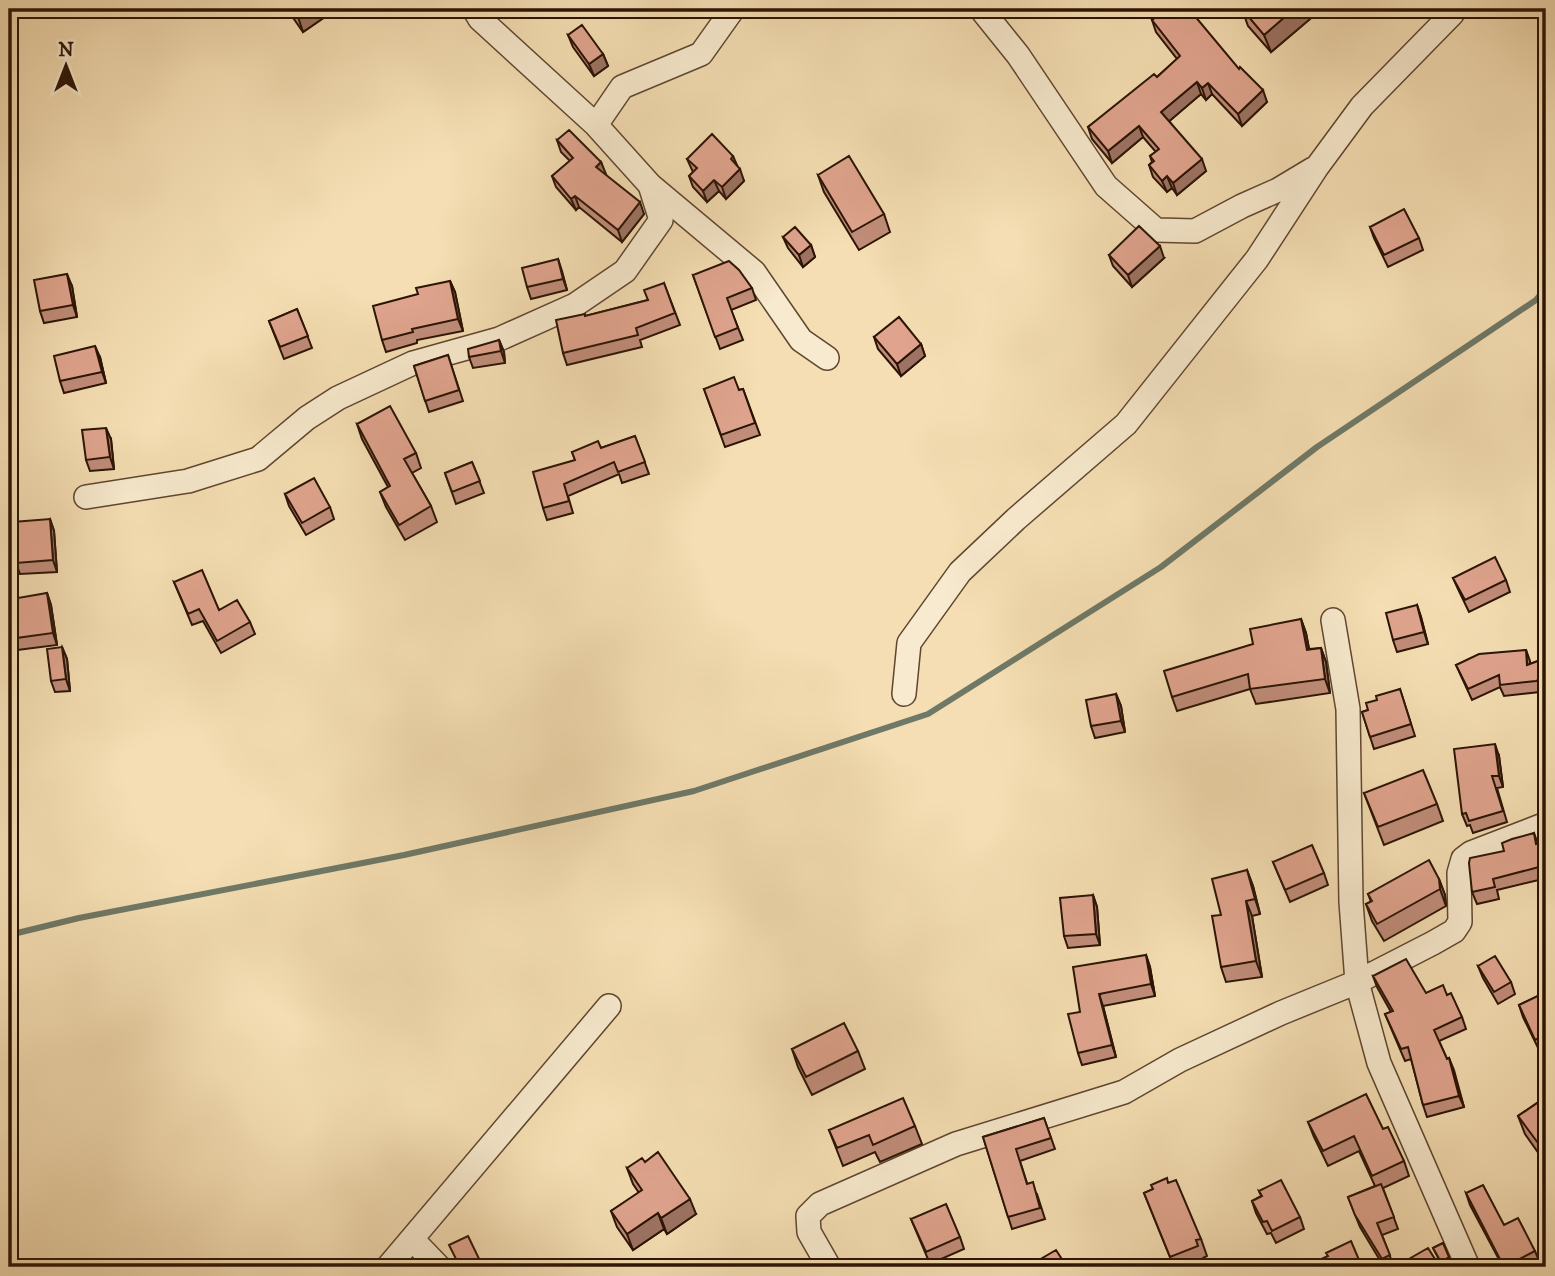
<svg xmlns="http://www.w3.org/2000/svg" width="1555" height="1276" font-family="'IM FELL DW Pica',serif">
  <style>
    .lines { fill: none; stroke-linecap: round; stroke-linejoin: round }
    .stream { stroke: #6f7967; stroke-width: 6 }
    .street-casing { stroke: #5e4630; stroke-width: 26 }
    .street { stroke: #f8eace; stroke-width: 23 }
    .wall { fill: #c18d7a; stroke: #2b1405; stroke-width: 2 }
    .shaded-wall { fill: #9d7363; stroke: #2b1405; stroke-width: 2 }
    .building { fill: #e0a48e; stroke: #2b1405; stroke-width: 2 }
  </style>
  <rect width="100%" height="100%" fill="#f5deb3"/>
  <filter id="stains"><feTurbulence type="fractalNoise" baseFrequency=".00286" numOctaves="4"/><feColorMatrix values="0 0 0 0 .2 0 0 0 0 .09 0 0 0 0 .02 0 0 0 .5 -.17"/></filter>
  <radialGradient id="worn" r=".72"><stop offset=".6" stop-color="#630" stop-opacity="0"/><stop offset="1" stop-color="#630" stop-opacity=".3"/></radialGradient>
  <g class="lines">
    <path class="stream" d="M9,935L79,918L404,855L694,791L928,714L1161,567L1317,447L1536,300L1546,288"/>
    <defs>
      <path id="street" d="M474,9L480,19L596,125L622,87L701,54L733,9
        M981,9L1018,55L1106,186L1156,230L1195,231L1242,206L1278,190L1313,169
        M650,185L754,272L801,340L827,358
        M86,497L188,481L258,459L307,418L338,398L413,363L499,339L575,305L625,271L661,220L650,185L596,125
        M1333,620L1348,709L1351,902L1357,982L1379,1063L1468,1267
        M904,694L909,643L960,572L1016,519L1126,424L1257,259L1317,167L1362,106L1452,14
        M412,1239L439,1267
        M388,1267L609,1006
        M829,1267L809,1232L808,1216L820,1204L956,1144L1124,1092L1180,1060L1281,1013L1357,982L1433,943L1454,931L1460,922L1459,873L1463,859L1471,853L1546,824"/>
    </defs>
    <use href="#street" class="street-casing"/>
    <use href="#street" class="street"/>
  </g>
  <path class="wall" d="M287,9H331L332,12L303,32Z
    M1242,9H1306L1310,19L1271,52L1248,26Z
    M1152,20L1239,69L1267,102L1242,126L1212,94L1206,100L1201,94L1169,121L1206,171L1177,195L1172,188L1167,192L1153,177L1149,165L1152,162L1150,156L1156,152L1143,137L1112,163L1092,139L1088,127L1157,77L1177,59L1156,32Z
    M568,35L603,54L608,66L594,76L573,47Z
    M557,140L601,162L605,174L644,214L622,242L579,207L576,210L556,187L552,176L570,161L561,152Z
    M733,156L744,181L726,199L719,191L707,202L693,187L689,176L693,172L687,159Z
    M818,175L884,214L890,232L859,250L824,192Z
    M1370,227L1419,238L1423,250L1388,267L1374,238Z
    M783,237L811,245L815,257L803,267L788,248Z
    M1109,255L1164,258L1132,287L1113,266Z
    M558,259L567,290L531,299L527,287Z
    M693,275L752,288L756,300L731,310L743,340L720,349Z
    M450,281L455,292L463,331L417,340V343L386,352L382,340L418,294Z
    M664,283L680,325L640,340L642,347L567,365L563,353L585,316L648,300Z
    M72,286L77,317L44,323L40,311Z
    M297,309L312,348L284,359L269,321Z
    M874,337L921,344L925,356L901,376L878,349Z
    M499,340L504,352L505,363L473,368L469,357Z
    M448,355L463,401L429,412L414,366Z
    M100,357L106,383L64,393L60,381Z
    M704,389L739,390L743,389L760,435L725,447Z
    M357,424L416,453L421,468L412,473L431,506L437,522L405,540L386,507L380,492L388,487L362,439Z
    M635,436L649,474L622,483L619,474L568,496L573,513L547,520L543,508L575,460L572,452L601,448Z
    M111,439L114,469L90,471L86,460Z
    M9,447L13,458L16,492L9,493Z
    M472,462L484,493L456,504L445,473Z
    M285,494L330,507L334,519L306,535L289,506Z
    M50,519L54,531L57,572L20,574L16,563Z
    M1453,578L1506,580L1510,592L1469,612L1458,589Z
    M174,582L219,610L250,622L255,634L221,653L203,621L192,625Z
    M47,593L51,605L57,645L9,651V605Z
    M1417,605L1421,617L1428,644L1397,652L1393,640Z
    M1301,619L1306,633L1309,649L1321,648L1326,662L1330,693L1256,704L1250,689L1177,711L1172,697L1253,644Z
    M62,647L67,659L70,691L55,692L51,681Z
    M1526,650L1530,664L1546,658V690L1540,692L1504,696L1500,687L1472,700L1456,665Z
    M1400,689L1415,736L1374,749L1362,712L1368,710L1377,700Z
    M1116,694L1121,706L1125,732L1095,738L1091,726Z
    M1499,756L1503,787L1497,788L1507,822L1473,833L1470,825L1467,826L1462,814Z
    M1364,793L1437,804L1443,821L1384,845Z
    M1534,833L1538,844L1543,879L1497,890L1499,899L1477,904L1472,892L1504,851Z
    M1273,862L1324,873L1328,885L1290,902Z
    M1247,870L1253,886L1260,914L1252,916L1262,977L1226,982L1221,967V915Z
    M1439,879L1445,895L1446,906L1384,941L1372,921L1366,904L1371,902L1368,894Z
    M1093,895L1097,907L1100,945L1068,948L1064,936Z
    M1146,955L1150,967L1155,996L1103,1006L1116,1057L1082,1065L1078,1053L1080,1012Z
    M1478,966L1511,982L1515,994L1498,1004L1483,978Z
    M1373,976L1426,993L1447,995L1462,1017L1466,1029L1439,1041L1447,1059L1449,1058L1464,1107L1427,1117L1423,1105L1411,1059L1405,1061L1385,1014L1391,1012L1377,987Z
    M1546,992V1049L1540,1052L1523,1017L1519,1005Z
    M792,1049L858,1051L865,1069L812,1095L798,1067Z
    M1546,1097V1159L1544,1161L1525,1134L1518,1116Z
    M1044,1118L1055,1149L1020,1161L1027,1183L1037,1194L1045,1219L1012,1229L983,1137Z
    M1308,1122L1383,1129L1404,1161L1409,1176L1383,1188L1398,1229L1382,1235L1394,1267H1384L1360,1227L1348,1197L1375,1186L1359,1151L1328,1166L1314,1137Z
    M915,1126L922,1144L880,1162L875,1152L843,1166L829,1130Z
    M627,1168L696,1214L667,1234L664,1229L633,1250L617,1227L611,1211L639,1193L633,1184Z
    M1168,1183L1201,1239L1207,1256L1203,1258L1205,1264L1196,1267H1174L1144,1193Z
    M1259,1191L1300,1217L1304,1229L1276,1243L1271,1233L1267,1234L1256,1213L1252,1201L1261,1196Z
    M1466,1193L1535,1251L1540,1263L1531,1267H1503L1470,1205Z
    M911,1219L960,1237L964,1249L930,1264Z
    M1443,1243L1451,1263L1444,1267H1443L1433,1248Z"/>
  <path class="shaded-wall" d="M305,9H331L332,12L303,32L297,14Z
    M864,9H872L866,14Z
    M1294,9H1306L1310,19L1271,52L1264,35Z
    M603,54L608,66L594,76L589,64Z
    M1197,82L1201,94L1166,124L1161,112Z
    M1208,83L1212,94L1206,100L1202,88Z
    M1263,90L1267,102L1242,126L1238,114Z
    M1139,126L1143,137L1112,163L1108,151Z
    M1202,159L1206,171L1177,195L1173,183Z
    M601,162L606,174L600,178L596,167Z
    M740,169L744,181L726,199L722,187Z
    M1167,176L1172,188L1167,192L1162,181Z
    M714,180L719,191L707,202L703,191Z
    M575,196L579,207L576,210L571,199Z
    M640,202L644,214L622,242L618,230Z
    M811,245L815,257L803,267L799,255Z
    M1160,246L1164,258L1132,287L1128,275Z
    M558,259L562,271L567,290L563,279Z
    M67,274L72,286L77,317L73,305Z
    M450,281L455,292L463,331L458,319Z
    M499,340L504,352L505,363L501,351Z
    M921,344L925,356L901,376L897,364Z
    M95,346L100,357L106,383L102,372Z
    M106,428L111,439L114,469L110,457Z
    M9,447L13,458L16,492L12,480Z
    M50,519L54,531L57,572L53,560Z
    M47,593L51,605L57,645L53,633Z
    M1417,605L1421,617L1428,644L1424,632Z
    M1301,619L1306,633L1312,664L1307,650Z
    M62,647L67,659L70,691L66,679Z
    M1321,648L1326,662L1330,693L1325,679Z
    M1526,650L1530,661L1531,676L1527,665Z
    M1116,694L1121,706L1125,732L1121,721Z
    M1495,744L1499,756L1503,787L1499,776Z
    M1247,870L1253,886L1260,914L1255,899Z
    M1439,879L1445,895L1446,906L1440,889Z
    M1093,895L1097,907L1100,945L1096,934Z
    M1246,901L1252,916L1262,977L1256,961Z
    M1146,955L1150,967L1155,996L1151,984Z
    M1099,994L1103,1006L1116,1057L1112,1045Z
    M1449,1058L1454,1070L1464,1107L1459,1096Z
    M690,1199L696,1214L667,1234L661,1218Z
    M658,1213L664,1229L633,1250L627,1234Z"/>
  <path class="building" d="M293,9H305L297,14Z
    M1167,9H1189L1239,69L1240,67L1263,90L1238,114L1208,83L1202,88L1197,82L1161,112L1202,159L1173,183L1167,176L1162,181L1149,165L1154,161L1150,156L1159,149L1139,126L1108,151L1088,127L1154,74L1157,77L1180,56L1152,20Z
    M1242,9H1294L1264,35Z
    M582,25L603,54L589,64L568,35Z
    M569,130L601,162L596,167L640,202L618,230L575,196L571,199L552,176L573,158L557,140Z
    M712,134L733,156L731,159L740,169L722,187L714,180L703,191L689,176L697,168L687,159Z
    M849,156L884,214L852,232L818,175Z
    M1404,209L1419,238L1384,255L1370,227Z
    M1139,226L1160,246L1128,275L1109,255Z
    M795,227L811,245L799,255L783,237Z
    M558,259L563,279L527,287L522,268Z
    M729,261L739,270L752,288L727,298L738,328L715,337L693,275Z
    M67,274L73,305L40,311L34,280Z
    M450,281L458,319L412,329L413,332L382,340L373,306L418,294L416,288Z
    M664,283L675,313L636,328L638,335L563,353L556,320L585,314V316L648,300L644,290Z
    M297,309L308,336L280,347L269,321Z
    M899,317L921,344L897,364L874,337Z
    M499,340L501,351L469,357L468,349Z
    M95,346L102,372L60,381L54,356Z
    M448,355L459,390L425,401L414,366Z
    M734,377L739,390L743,389L755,423L721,435L704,389Z
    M390,406L416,453L404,459L431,506L399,525L380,492L390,486L357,424Z
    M106,428L110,457L86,460L82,430Z
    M635,436L645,462L618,472L614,462L564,484L569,501L543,508L533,472L575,460L572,452L598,441L601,448Z
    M9,447L12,480L9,481Z
    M472,462L480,481L452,492L445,473Z
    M314,478L330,507L302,523L285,494Z
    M50,519L53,560L16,563L13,522Z
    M1495,557L1506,580L1465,600L1453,578Z
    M202,570L219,610L237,600L250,622L217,641L199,609L188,614L174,582Z
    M47,593L53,633L9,639V605H13L12,599Z
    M1417,605L1424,632L1393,640L1386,613Z
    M1301,619L1307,650L1321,648L1325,679L1250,689L1248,674L1172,697L1164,671L1253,644L1250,629Z
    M62,647L66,679L51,681L47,649Z
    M1526,650L1527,665L1546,658V677L1536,681L1500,685L1499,675L1468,689L1456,665L1479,654Z
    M1400,689L1411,724L1370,737L1362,712L1368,710L1366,703L1377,700L1376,696Z
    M1116,694L1121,721L1091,726L1086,700Z
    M1495,744L1499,776H1492L1503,811L1469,821L1466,813L1462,814L1454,749Z
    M1423,770L1437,804L1378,827L1364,793Z
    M1534,833L1536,844L1546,842V886L1539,867L1493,879L1495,887L1472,892L1469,863L1470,858L1504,851L1502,843L1512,839Z
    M1312,845L1324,873L1285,890L1273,862Z
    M1429,860L1439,879L1440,889L1377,924L1366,904L1372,901L1368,894Z
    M1247,870L1255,899L1246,901L1256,961L1221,967L1212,916L1221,915L1212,879Z
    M1093,895L1096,934L1064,936L1060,898Z
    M1146,955L1151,984L1099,994L1112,1045L1078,1053L1068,1014L1080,1012L1073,967Z
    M1495,956L1511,982L1494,992L1478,966Z
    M1406,959L1426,993L1443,985L1447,995L1451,993L1462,1017L1434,1030L1447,1059L1449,1058L1459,1096L1423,1105L1408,1047L1401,1049L1385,1014L1393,1011L1373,976Z
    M1546,992V1035L1535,1040L1519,1005Z
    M844,1023L858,1051L806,1077L792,1049Z
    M1366,1094L1383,1129L1388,1127L1404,1161L1372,1176L1354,1136L1323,1151L1308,1122Z
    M1546,1097V1138L1538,1143L1518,1116Z
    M903,1098L915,1126L873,1145L869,1135L837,1148L829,1130Z
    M1044,1118L1051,1138L1016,1149L1027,1184L1033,1182L1040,1208L1008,1217L983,1137Z
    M658,1152L690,1199L661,1218L658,1213L627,1234L611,1211L642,1190L627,1168L642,1158L645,1162Z
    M1167,1178L1168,1183L1176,1180L1201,1239L1196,1240L1198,1246L1170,1257L1144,1193L1153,1189L1151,1185Z
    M1281,1180L1300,1217L1272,1231L1267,1221L1263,1222L1252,1201L1262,1196L1259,1191Z
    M1381,1184L1394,1217L1377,1223L1390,1255L1382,1259L1355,1215L1348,1197Z
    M1483,1185L1504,1225L1518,1218L1535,1251L1504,1267L1466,1193Z
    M946,1204L960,1237L926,1252L911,1219Z
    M468,1236L483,1267H460L449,1245Z
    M1351,1241L1362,1267H1304L1328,1256L1326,1253Z
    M1443,1243L1449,1257L1441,1262L1433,1248Z
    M1428,1248L1440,1267H1395Z
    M1056,1250L1067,1267H1027Z"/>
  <rect width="1555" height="1276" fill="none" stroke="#f5deb3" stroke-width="35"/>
  <rect x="10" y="10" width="1534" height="1255" fill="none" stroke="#2b1405" stroke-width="3.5"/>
  <rect x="18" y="18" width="1520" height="1241" fill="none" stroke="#2b1405" stroke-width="2"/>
  <g transform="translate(66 66)" stroke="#f8eace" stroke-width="5" paint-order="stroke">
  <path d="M0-5L12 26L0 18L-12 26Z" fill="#2b1405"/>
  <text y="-10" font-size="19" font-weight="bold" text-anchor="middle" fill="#2b1405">N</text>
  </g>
  <rect width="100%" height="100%" filter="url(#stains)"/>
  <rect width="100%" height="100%" fill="url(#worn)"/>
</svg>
